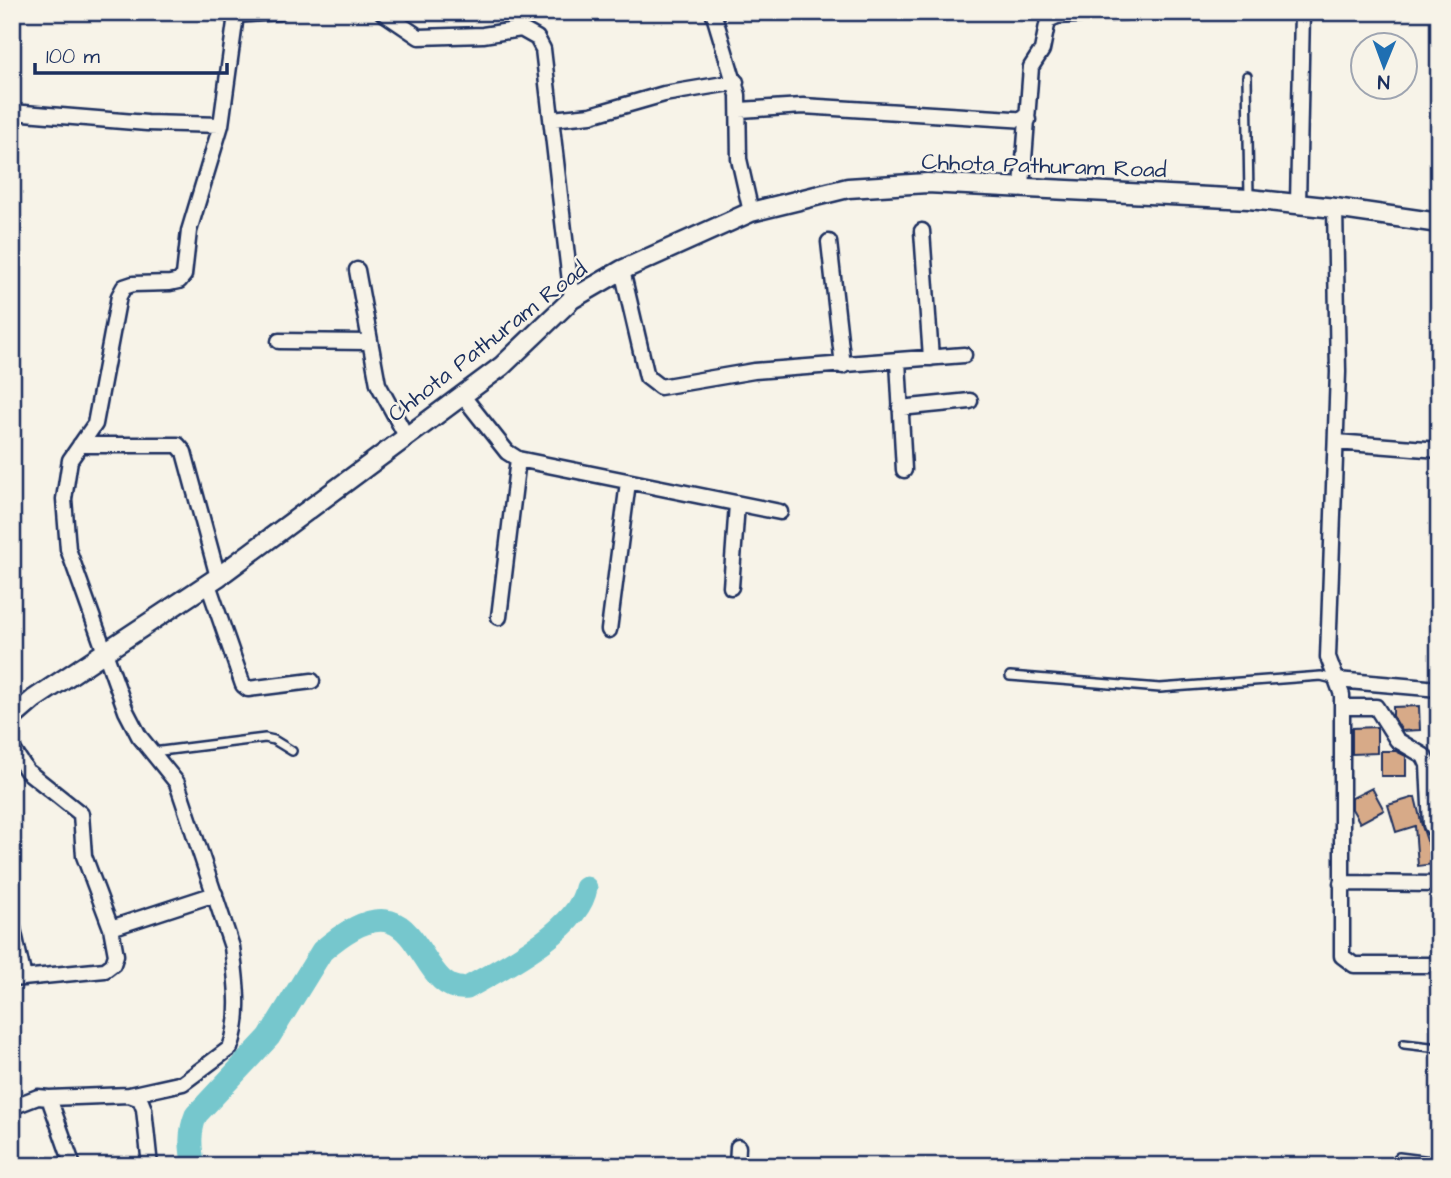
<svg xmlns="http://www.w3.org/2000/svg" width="1451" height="1178" font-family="'Architects Daughter',sans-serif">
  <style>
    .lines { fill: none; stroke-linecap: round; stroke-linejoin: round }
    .river { stroke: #76c7cd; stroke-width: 23 }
    .building { fill: #d7aa88; stroke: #1b2f5e; stroke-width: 2 }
    .service-casing { stroke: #1b2f5e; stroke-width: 12 }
    .minor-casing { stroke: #1b2f5e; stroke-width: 19 }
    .tertiary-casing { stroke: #1b2f5e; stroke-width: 23 }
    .service { stroke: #f7f3e8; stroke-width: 7 }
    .minor { stroke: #f7f3e8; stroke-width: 14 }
    .tertiary { stroke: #f7f3e8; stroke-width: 18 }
    .labels { text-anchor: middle; stroke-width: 5; stroke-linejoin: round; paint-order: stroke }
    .street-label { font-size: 23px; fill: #1b2f5e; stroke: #f7f3e8 }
  </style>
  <rect width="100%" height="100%" fill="#f7f3e8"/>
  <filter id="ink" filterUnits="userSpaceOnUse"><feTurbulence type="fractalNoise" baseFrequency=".0143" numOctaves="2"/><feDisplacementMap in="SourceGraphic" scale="14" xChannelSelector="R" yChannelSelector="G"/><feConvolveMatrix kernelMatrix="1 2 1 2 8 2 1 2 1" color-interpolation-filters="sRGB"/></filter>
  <g filter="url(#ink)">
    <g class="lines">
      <path class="river" d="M194,1166C190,1148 189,1132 196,1115L269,1037L322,951C425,862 412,996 467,988C502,968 579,930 586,888"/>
    </g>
    <path class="building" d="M1419,706L1420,730L1402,731L1393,716V707Z
      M1377,727V753L1352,754V728Z
      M1381,751H1396L1406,756V776H1381Z
      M1372,788L1384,810L1360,823L1352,809V798Z
      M1415,797L1422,826L1435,864L1418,866L1415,826L1396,832L1388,805Z"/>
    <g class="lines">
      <defs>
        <path id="service" d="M1247,76L1249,198
          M1010,676L1160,688L1321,676L1337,680
          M153,752L265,738L274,740L292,751
          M1404,1044L1439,1048
          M1399,1157L1439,1162"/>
        <path id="minor" d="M218,12L236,15L279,12
          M382,12L419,37L483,35L521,29
          M515,12L521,29L537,38L543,49L572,299
          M713,12L738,95L739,159L751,212
          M740,110L803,106L1028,120
          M12,112L147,123L221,125
          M552,119L591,115L664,94L736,82
          M1022,186L1031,67L1042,50L1048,20L1057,16L1125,12
          M1298,204L1302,12
          M1335,208L1338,372L1328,657L1342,695V956L1354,965H1439
          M922,231L931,358
          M829,242L843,366
          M357,270L378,384L406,436
          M622,270L647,377L660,387L754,371L964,355
          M279,341L369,342
          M898,361L904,470
          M462,395L507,452L518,459L780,512
          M900,408L970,401
          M1336,442L1439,450
          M80,445H178L184,452L218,577
          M208,584L243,685L248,689L312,681
          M731,587L737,504
          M499,617L518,459
          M609,630L628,482
          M1337,680L1439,689
          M1343,707H1376L1397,740L1424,756L1428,765L1431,825L1439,837
          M12,748L27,771L81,814L84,856L111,928L116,955L113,964L105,970L12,979
          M1341,883L1439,884
          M12,924L24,978
          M111,928L215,894
          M129,1095L183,1083L230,1048C242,1017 236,979 232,947L177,783L139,736L126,711L68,549L64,499L70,460L95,424L119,296L124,287L133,284L170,283L179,281L184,275L189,231L221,125L236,15
          M49,1098L129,1095L140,1099L144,1109L150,1166
          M12,1107L38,1097L49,1098L73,1166
          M737,1166L738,1147"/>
        <path id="tertiary" d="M12,718L34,699L218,577L502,366L572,299L622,270L751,212L848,188L927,183L1249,199L1335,208L1439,223"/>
      </defs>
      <use href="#service" class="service-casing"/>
      <use href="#minor" class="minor-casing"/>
      <use href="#tertiary" class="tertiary-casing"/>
      <use href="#service" class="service"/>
      <use href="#minor" class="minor"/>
      <use href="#tertiary" class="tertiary"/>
    </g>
  </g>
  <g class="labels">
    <g class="street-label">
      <text transform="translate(1044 165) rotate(2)" y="8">Chhota Pathuram Road</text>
      <text transform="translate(487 341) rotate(-38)" y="8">Chhota Pathuram Road</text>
    </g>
  </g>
  <rect width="1451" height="1178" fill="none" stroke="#f7f3e8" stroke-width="42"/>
  <rect x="21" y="21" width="1409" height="1136" fill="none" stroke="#1b2f5e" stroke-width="2.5" filter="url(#ink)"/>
  <g transform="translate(1384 66) rotate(181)"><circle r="33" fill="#f7f3e8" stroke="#9fa5b1" stroke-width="2"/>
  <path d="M0-5L12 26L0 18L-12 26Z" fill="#1f6fb2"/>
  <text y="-10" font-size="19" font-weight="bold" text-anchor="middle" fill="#1b2f5e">N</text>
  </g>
  <path d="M35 63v10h192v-10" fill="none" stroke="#1b2f5e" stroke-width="3.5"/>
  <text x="46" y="63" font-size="21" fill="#1b2f5e" stroke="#f7f3e8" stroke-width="5" paint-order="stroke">100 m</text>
</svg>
